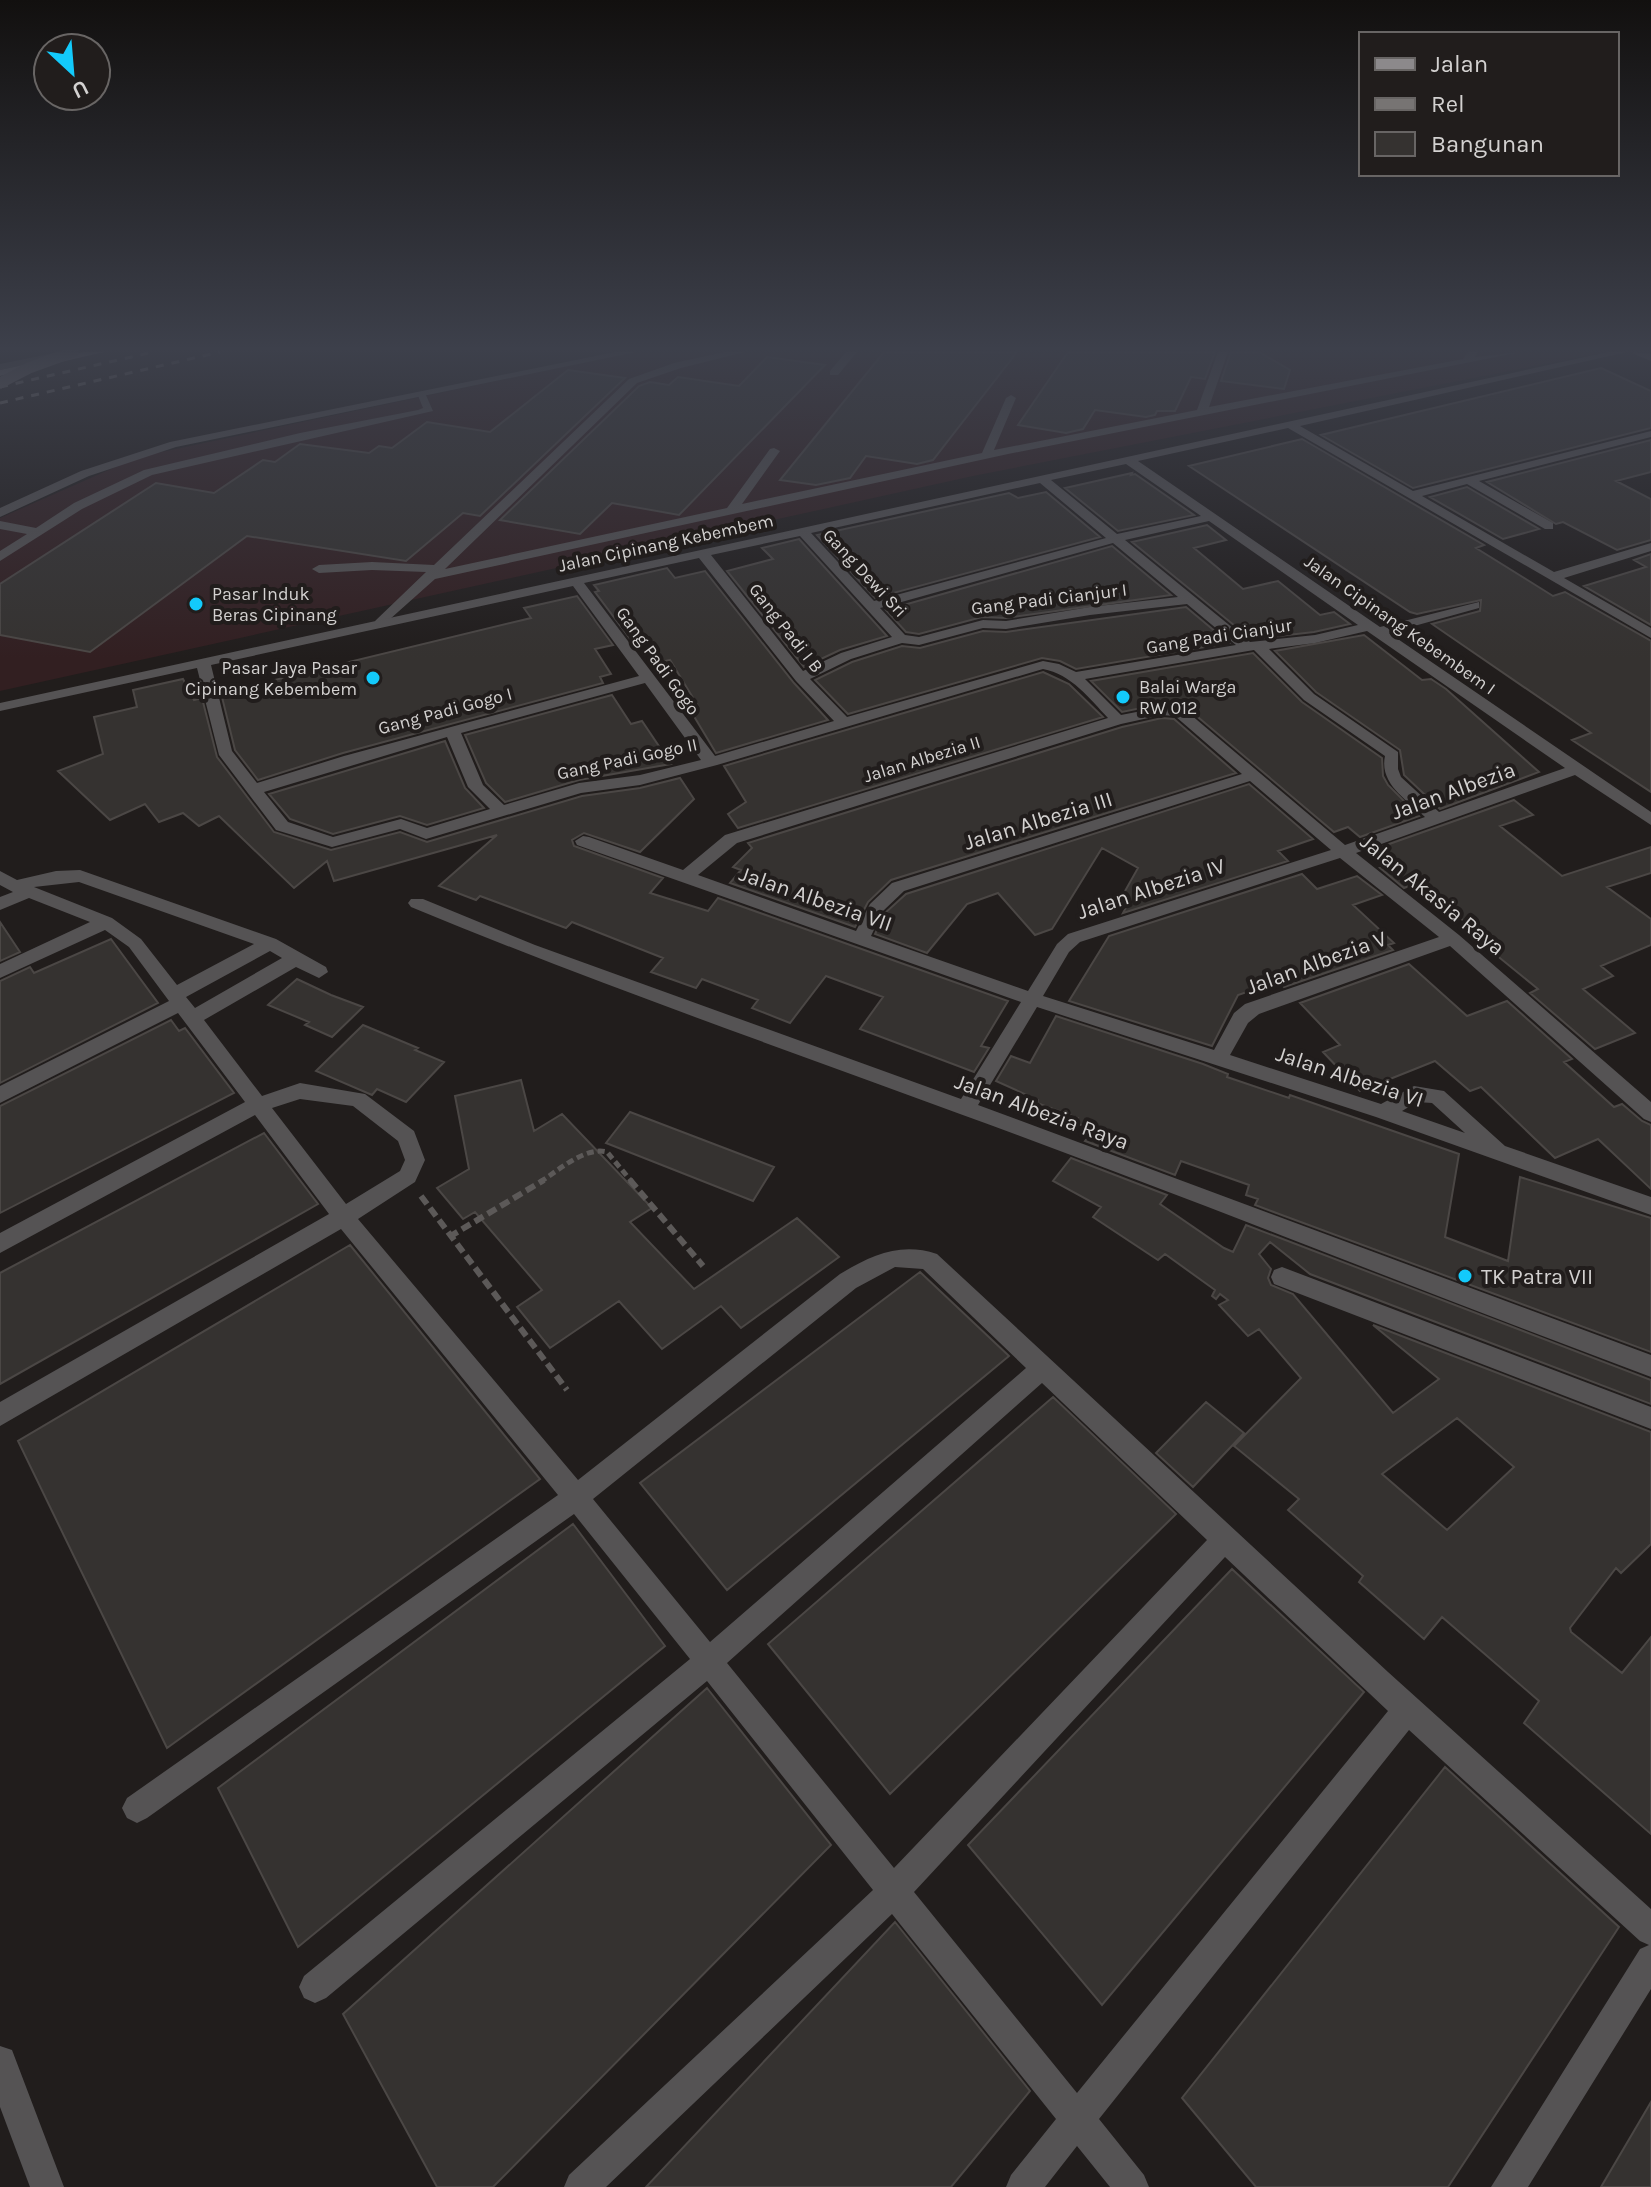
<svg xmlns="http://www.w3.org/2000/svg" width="1651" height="2187" font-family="Karla,sans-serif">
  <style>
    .commercial { fill: #321f21 }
    .building { fill: #353230; stroke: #4b4745; stroke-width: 2; fill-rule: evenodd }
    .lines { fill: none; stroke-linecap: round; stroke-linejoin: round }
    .path-far1 { stroke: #5c5958; stroke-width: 5; stroke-dasharray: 7 4; stroke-linecap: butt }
    .path { stroke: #5c5958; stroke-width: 6; stroke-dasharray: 10 5; stroke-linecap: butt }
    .service { fill: #555354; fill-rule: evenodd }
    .minor { fill: #555354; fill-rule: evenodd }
    .tertiary { fill: #555354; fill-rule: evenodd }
    .primary { fill: #8c898b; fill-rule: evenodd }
    .rail { stroke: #777473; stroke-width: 3; stroke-dasharray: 8 8; stroke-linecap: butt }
    .secondary-bridge { stroke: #747173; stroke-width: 11 }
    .poi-dot { fill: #13cafb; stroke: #211d1c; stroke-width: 3 }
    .labels { text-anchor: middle; stroke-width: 8; stroke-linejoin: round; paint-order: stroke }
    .far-street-label { font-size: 18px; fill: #d3d1d0; stroke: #211d1c }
    .far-poi-label { font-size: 18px; fill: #d3d1d0; stroke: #211d1c; text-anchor: start }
    .street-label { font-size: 22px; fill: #d3d1d0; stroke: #211d1c }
    .poi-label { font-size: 22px; fill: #d3d1d0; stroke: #211d1c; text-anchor: start }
  </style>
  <rect width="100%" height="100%" fill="#211d1c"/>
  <path class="commercial" d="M632,352H1606L973,476L0,691V518L138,457Z"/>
  <path class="building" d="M884,352H1017L933,460L917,464L866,456L850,478L816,485L780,480Z
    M1068,352H1215L1205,379L1191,377L1175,411H1157L1155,415L1146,417L1095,410L1083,429L1066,433L1018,425Z
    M1231,352H1259L1290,370L1284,389L1221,381Z
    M767,357L825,365L679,515L612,503L580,534L500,520L639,386L650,382L669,385L678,377L739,386Z
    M1601,368L1651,391V428L1413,488L1321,435Z
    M568,370L625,378L480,516L463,513L406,561L247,536L90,652L0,635V584L156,483L214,493L263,460L275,462L300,444L369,453L379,446L392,448L427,422L490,432Z
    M1302,439L1484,545L1476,548L1553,596L1565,592L1651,641V792L1572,740L1591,733L1432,624L1480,611L1481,600L1417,614L1410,612L1189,466Z
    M1651,440V472L1616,481L1651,499V540L1617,550L1563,522L1556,524L1487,482Z
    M1132,473L1131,475L1135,474L1194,515L1118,531L1065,488Z
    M1467,487L1539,529L1503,539L1430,497Z
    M1046,492L1100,537L875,598L817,535L1009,493L1018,498Z
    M1207,525L1226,540L1194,548L1243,589L1278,581L1320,615L1334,612L1350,624L1314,632L1251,639L1132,542Z
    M799,539L887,636L840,650L804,667L727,571L773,559L762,548Z
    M1112,546L1171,595L1006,618L982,617L919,634L906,632L886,610Z
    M1651,554V625L1584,586L1646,567L1634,560Z
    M667,568L675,578L705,571L794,683L828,720L716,753L689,708L698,706L670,660L661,662L646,637L631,640L595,592L599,591L594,585Z
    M577,596L613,645L595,649L611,674L600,677L603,683L343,753L258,780L235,750L221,693L531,618L524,608Z
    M1186,607L1229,643L1076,669L1060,661L1042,658L848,714L815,680L852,662L902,646L920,648L983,631L1006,632Z
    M1364,635L1422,680L1431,679L1446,689L1539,772L1440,809L1404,775L1400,750L1316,692L1275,651Z
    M1253,653L1302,702L1382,758L1383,776L1388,785L1419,816L1360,837L1348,827L1334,832L1186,707L1161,704L1122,712L1091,681Z
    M1043,672L1069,684L1103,717L738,828L728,814L746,802L724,766Z
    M183,679L194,700L202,698L217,757L274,832L331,850L400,832L427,842L582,796L640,788L680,778L694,799L640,852L584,833L572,840L574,846L663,878L650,893L708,911L718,898L1008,1001L981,1046L989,1048L974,1072L860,1029L883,997L826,976L790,1023L752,1008L758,1000L702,979L696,988L651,972L663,958L572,922L566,928L480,896L476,900L439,886L497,835L334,881L327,861L294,888L219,816L199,826L183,813L159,822L145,804L110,820L58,771L103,754L94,717L137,707L133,690Z
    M612,695L631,724L642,721L671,764L579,780L505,802L486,783L465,735Z
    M1162,718L1174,719L1236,773L891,880L868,902L855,927L730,883L741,870L733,867L752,848L748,843L1122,727Z
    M445,741L465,788L484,808L427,825L400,816L333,834L290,819L269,794Z
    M1249,784L1313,839L1278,851L1288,861L1123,913L1129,902L1116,907L1138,868L1102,848L1052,929L1035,935L998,893L967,904L927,953L875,934L885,913L906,894Z
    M1514,800L1533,815L1500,826L1562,876L1651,847V873L1607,887L1651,919V945L1601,966L1613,976L1583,989L1635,1033L1595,1049L1530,993L1538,989L1479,941L1486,939L1417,883L1404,888L1380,868L1392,864L1375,849Z
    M1302,874L1317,889L1357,876L1382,895L1353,905L1394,943L1388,945L1393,950L1284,987L1278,981L1238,995L1212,1046L1069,1001L1109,936Z
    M0,922L20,952L0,961Z
    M111,939L158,1003L0,1083V981L30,967L34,973Z
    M1409,964L1467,1016L1507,1001L1572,1059L1564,1062L1614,1107L1622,1104L1642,1121L1651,1125V1189L1598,1139L1555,1158L1481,1087L1470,1091L1435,1061L1360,1091L1323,1052L1340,1045L1300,1003Z
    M297,979L331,995L363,1007L332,1037L305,1025L309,1022L268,1005Z
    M1056,1016L1203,1064L1228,1074L1227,1077L1289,1098L1290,1095L1459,1154L1445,1237L1508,1261L1520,1177L1651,1218V1352L1255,1205L1258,1199L1246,1195L1249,1185L1181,1161L1175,1175L1085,1141L1094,1130L1076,1123L1078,1118L1037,1103L1038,1100L996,1081L1011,1056L1030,1063Z
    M171,1020L179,1031L185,1028L234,1093L0,1213V1106Z
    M363,1025L418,1048L415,1050L444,1062L406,1102L377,1089L372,1095L316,1071Z
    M521,1080L534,1131L562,1114L652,1208L630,1222L694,1289L797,1218L839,1257L741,1328L721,1306L662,1349L619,1301L550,1348L517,1307L542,1290L475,1212L463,1219L437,1188L469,1169L455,1096Z
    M630,1112L774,1167L753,1201L606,1143Z
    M264,1133L318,1204L0,1384V1273Z
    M1071,1158L1167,1195L1160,1204L1224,1248L1233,1252L1246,1225L1651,1380V1404L1310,1274L1270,1242L1259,1254L1271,1269L1268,1278L1271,1285L1293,1294L1393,1413L1439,1379L1373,1325L1651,1432V1544L1621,1573L1616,1568L1570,1628L1571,1632L1622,1673L1651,1637V1834L1524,1723L1539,1701L1442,1617L1424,1639L1359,1582L1363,1576L1288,1510L1299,1499L1234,1446L1301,1378L1259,1329L1248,1336L1219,1305L1228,1300L1220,1294L1216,1299L1212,1296L1215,1290L1165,1254L1158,1260L1093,1217L1101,1207L1053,1181ZM1457,1418L1514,1467L1447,1530L1382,1474Z
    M350,1245L540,1479L167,1748L18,1441Z
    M920,1272L1009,1356L727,1590L640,1483Z
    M1053,1397L1176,1514L890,1794L768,1644Z
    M1206,1402L1244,1433L1193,1487L1156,1453Z
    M573,1524L665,1646L298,1947L218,1788Z
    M1232,1569L1364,1692L1102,2005L968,1845Z
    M707,1688L831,1845L493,2187H437L343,2014Z
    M1445,1767L1619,1927L1448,2187H1256L1182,2098Z
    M895,1922L1030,2091L951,2187H646Z
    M1651,2102V2187H1601Z"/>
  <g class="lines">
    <path class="path-far1" d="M540,1182C558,1171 585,1146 607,1152L632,1182"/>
    <path class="path" d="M630,1180L703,1266
      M421,1196L567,1390
      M449,1237L544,1180"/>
    <path class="service" d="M59,352L64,353V357L0,370V364Z
      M725,352H745L681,368L637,383L445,569L727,508L770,449L774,448L780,451L742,504L982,453L1006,398L1011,395L1016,398L994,450L1197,410L1218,352H1228L1209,407L1463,359L1468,352H1478L1475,357L1521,352L1008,454L435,579L380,628L375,627V621L426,572L372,570L319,573L312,569L319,565L372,562L434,565L629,379L674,363Z
      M846,352H857L838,375H830V371Z
      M417,393H425L433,411L152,475L82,509L0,561V551L27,534L0,529V521L36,528L74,503L144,470L300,433L418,410L423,408Z
      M80,870L276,939L326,967L328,972L319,978L296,967L204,1020L262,1096L300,1083L365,1094L414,1131L425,1160L415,1182L358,1219L578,1480L840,1274C872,1255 900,1242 937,1254L1388,1672L1651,1909V1989L1528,2187H1491L1640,1949L1649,1945L1640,1941L1409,1730L1099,2119L1144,2175L1149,2187H1110L1077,2146L1045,2187H1006L1011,2175L1056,2119L892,1914L606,2187H564L569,2175L873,1890L707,1681L326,1998L315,2003L304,1998L299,1987L304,1976L690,1659L574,1514L147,1818L137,1823L127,1818L122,1808L127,1798L558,1495L341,1229L0,1426V1402L329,1214L255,1115L0,1253V1233L245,1102L178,1013L0,1103V1086L169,1001L129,947L105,930L0,978V964L90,922L29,898L0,910V897L13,892L0,885V871L17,880L56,871ZM79,882L254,944L177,985L141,939L112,918L34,887ZM270,951L282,958L195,1008L186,997ZM300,1099L353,1106L398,1141L405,1160L400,1171L346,1204L272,1108ZM895,1267L923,1269L1026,1368L710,1642L593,1499L856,1288ZM1042,1383L1207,1540L894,1868L727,1663ZM1225,1557L1388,1711L1077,2093L914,1892Z
      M0,2046L12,2050L64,2187H30L0,2107Z"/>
    <path class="minor" d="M1608,352H1627L1300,426L1413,491L1651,431V437L1479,481L1553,523V529H1545L1467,484L1422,496L1554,572L1651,543V551L1564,578L1651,628V638L1288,428L1138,461L1380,627L1479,602V608L1389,633L1651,812V825L1575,775L1356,853L1459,935L1651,1102V1122L1644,1119L1450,946L1259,1014L1248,1023L1230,1055L1381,1104L1414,1086L1444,1091L1505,1146L1651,1197V1215L1376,1117L1037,1007L978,1105L1651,1355V1377C1420,1291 1191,1198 960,1114C776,1046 592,982 411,907L408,903L411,899H423L535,945L961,1099L1021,1002L577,845L575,841L583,836L589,837L683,870L725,835L1108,718C1090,699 1071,674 1043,669L717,765L640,785L581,793L426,839L400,829L332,847L276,830L219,755L197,668L0,711V703ZM1126,464L1201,516L1117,534L1051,480ZM1040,483L1106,538L874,601L811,533ZM1209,521L1358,625L1315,635L1250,642L1125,540ZM800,536L892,637L841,653L803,671L711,555ZM1113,543L1178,597L1090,607L1006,621L983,620L919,637L905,635L880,608ZM699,558L796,681L834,721L715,756L584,583ZM573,586L639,676L344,756L257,783L232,751L211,665ZM1187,604L1236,645L1076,672L1059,664L1043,661L847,717L810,679L851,659L902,643L919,645L983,628L1006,629L1090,615ZM1367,631L1565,768L1439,812L1401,777L1398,769V752L1314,694L1269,649L1315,643ZM1254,650L1304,700L1385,756C1379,784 1407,800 1425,817L1345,845L1184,709L1162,707L1121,715L1085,679ZM645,683L701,760L640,775L579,783L504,805L483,785L461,733ZM1162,715L1175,716L1242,774L892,883L870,904L856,931L698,875L737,843L1121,724ZM447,737L468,787L490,809L427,828L401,819L333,837L288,822L264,792ZM1250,781L1331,850L1068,934L1057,944L1028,991L871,936L883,911L904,891ZM1340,858L1439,937L1245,1004L1234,1013L1214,1050L1043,996L1069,952L1080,942ZM1417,1102L1432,1103L1465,1133L1402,1111Z
      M1633,352L1651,354V361L1634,354Z
      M1282,1267L1651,1407V1429L1274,1284L1271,1277L1274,1270Z"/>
    <path class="tertiary" d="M615,352H636L176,447L89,476L0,517V508L81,471L170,442Z"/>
    <path class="primary" d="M84,352H104L0,376V370Z"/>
    <path class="rail" d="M0,387L153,352
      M0,403L220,352"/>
    <path class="secondary-bridge" d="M0,383L29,368L73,352"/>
  </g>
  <linearGradient id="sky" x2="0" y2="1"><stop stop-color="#12100f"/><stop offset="0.53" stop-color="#3d404b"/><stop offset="1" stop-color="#3d404b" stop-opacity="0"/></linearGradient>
  <rect width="1651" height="658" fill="url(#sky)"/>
  <g class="poi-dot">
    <circle cx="196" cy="604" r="8"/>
    <circle cx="373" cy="678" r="8"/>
    <circle cx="1123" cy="697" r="8"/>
    <circle cx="1465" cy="1276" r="8"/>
  </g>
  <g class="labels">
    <g class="far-street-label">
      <text transform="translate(666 543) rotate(-12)" y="6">Jalan Cipinang Kebembem</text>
      <text transform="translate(865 573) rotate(47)" y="6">Gang Dewi Sri</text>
      <text transform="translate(1049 599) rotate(-7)" y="6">Gang Padi Cianjur I</text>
      <text transform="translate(1400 625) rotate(35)" y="6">Jalan Cipinang Kebembem I</text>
      <text transform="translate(786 628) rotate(52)" y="6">Gang Padi I B</text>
      <text transform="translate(1219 636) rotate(-9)" y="6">Gang Padi Cianjur</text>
      <text transform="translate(658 661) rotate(54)" y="6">Gang Padi Gogo</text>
      <text transform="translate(445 711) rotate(-15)" y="6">Gang Padi Gogo I</text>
      <text transform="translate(627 759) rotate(-12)" y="6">Gang Padi Gogo II</text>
      <text transform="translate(922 759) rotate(-17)" y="6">Jalan Albezia II</text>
    </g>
    <g class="far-poi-label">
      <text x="212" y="600">Pasar Induk<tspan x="212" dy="21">Beras Cipinang</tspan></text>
      <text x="357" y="674" text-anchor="end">Pasar Jaya Pasar<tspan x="357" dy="21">Cipinang Kebembem</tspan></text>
      <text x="1139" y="693">Balai Warga<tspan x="1139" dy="21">RW 012</tspan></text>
    </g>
    <g class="street-label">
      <text transform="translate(1453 790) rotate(-20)" y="8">Jalan Albezia</text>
      <text transform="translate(1038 820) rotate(-17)" y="8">Jalan Albezia III</text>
      <text transform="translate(1151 888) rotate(-18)" y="8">Jalan Albezia IV</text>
      <text transform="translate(1433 894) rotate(39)" y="8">Jalan Akasia Raya</text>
      <text transform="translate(816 898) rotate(19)" y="8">Jalan Albezia VII</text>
      <text transform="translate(1316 962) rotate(-20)" y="8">Jalan Albezia V</text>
      <text transform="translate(1350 1076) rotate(18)" y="8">Jalan Albezia VI</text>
      <text transform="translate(1042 1111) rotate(20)" y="8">Jalan Albezia Raya</text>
    </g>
    <g class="poi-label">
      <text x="1481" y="1284">TK Patra VII</text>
    </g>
  </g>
  <rect x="1359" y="32" width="260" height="144" fill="#211d1c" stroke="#686564" stroke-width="2"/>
  <rect x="1375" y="58" width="40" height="12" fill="#8c898b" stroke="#686564" stroke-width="2"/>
  <text x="1431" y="72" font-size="24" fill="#d3d1d0">Jalan</text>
  <rect x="1375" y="98" width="40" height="12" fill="#777473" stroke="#686564" stroke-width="2"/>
  <text x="1431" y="112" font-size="24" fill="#d3d1d0">Rel</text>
  <rect x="1375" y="132" width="40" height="24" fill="#353230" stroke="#686564" stroke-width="2"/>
  <text x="1431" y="152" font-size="24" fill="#d3d1d0">Bangunan</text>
  <g transform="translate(72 72) rotate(154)"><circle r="38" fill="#211d1c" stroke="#686564" stroke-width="2"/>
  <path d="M0-6L14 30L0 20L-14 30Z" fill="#13cafb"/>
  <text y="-12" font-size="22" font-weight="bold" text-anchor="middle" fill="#d3d1d0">U</text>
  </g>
</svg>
